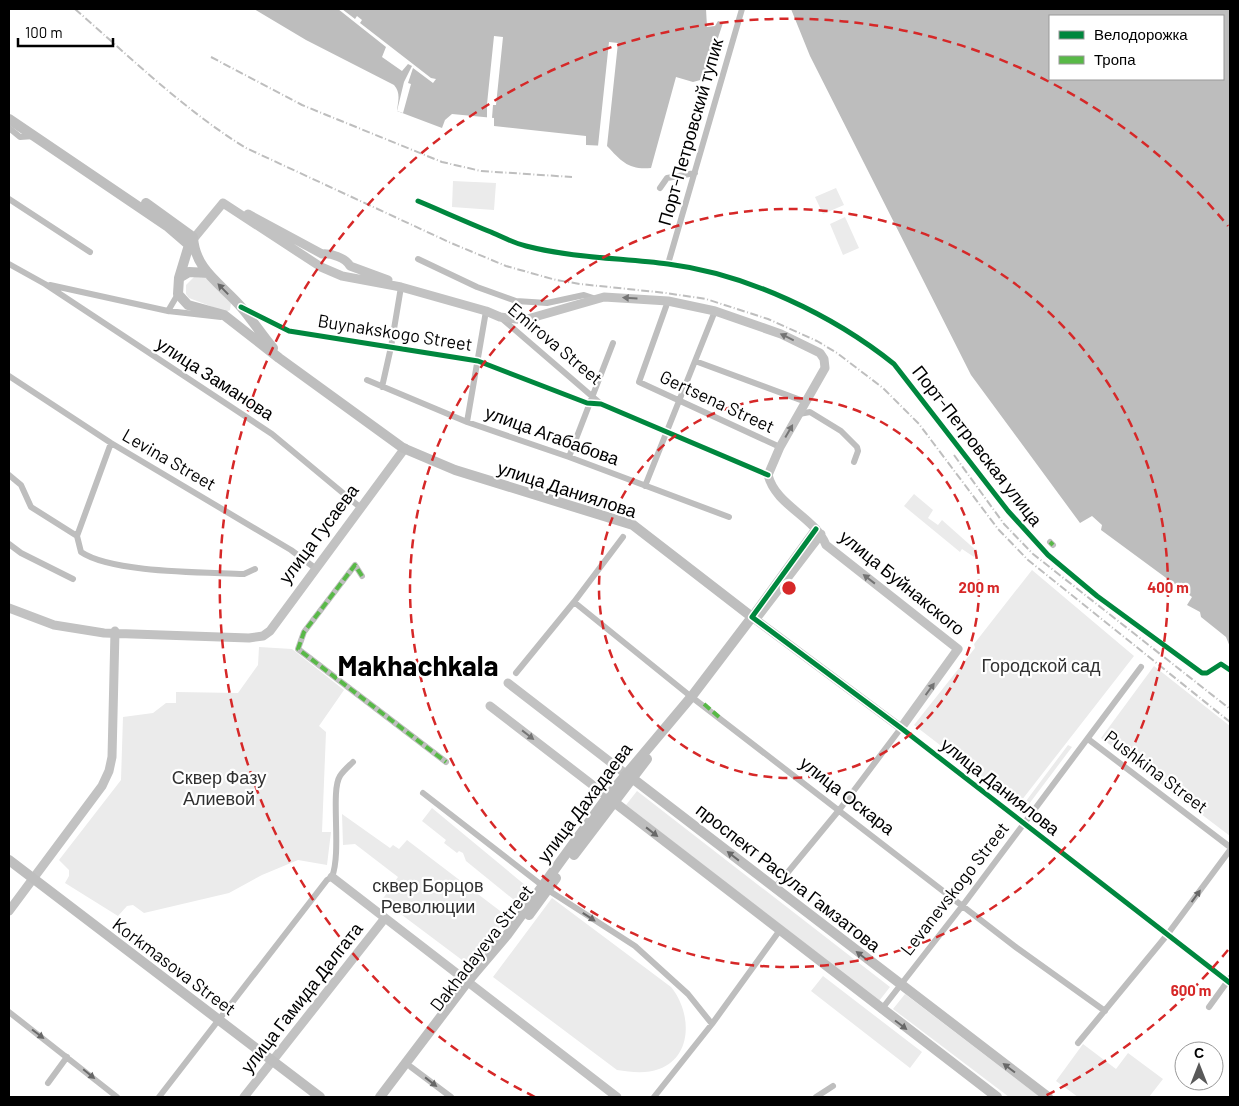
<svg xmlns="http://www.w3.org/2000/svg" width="1239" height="1106" font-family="Barlow,sans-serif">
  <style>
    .green { fill: #ebebeb }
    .water { fill: #bdbdbd; fill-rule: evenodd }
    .pier { fill: #fff }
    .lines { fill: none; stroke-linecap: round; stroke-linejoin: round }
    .street { stroke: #bebebe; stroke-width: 6 }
    .secondary { stroke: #c2c2c2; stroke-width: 9 }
    .primary { stroke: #bebebe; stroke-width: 10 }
    .rail { stroke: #bebebe; stroke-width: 2; stroke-dasharray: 8 2.5 1 2.5; stroke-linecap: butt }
    .quiet { stroke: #58b947; stroke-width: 4; stroke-dasharray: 8 4; stroke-linecap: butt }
    .cycleway-casing { stroke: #fff; stroke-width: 8 }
    .cycleway { stroke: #00873e; stroke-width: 5 }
    .oneway { fill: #686868 }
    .oneway2 { fill: #747474 }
    .ring { fill: none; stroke: #d62828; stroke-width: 2.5; stroke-dasharray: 9 6 }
    .labels { text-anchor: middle; stroke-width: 4.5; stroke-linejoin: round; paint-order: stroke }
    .street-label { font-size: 18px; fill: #000; stroke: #fff }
    .park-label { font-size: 18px; fill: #313131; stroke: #fff }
    .town-label { font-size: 28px; font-weight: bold; fill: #000; stroke: #fff }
    .centre { fill: #d62828; stroke: #fff; stroke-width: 2.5 }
    .ring-label { font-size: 15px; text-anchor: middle; font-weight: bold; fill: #d62828; stroke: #fff; stroke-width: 4.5; stroke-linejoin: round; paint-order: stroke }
  </style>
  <rect width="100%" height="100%" fill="#fff"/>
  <path class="green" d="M453,181L496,183L494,210L452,207Z
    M836,188L844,205L823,214L815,197Z
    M845,217L859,248L843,255L830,224Z
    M194,277L207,278L231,303L230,310L226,312L189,298L186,294V285Z
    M914,494L933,510L928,518L938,525L942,520L978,552L974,557L962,549L960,552L904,506Z
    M1032,570L1134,656L1018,805L914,725L975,648L974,644Z
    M259,647L292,649L344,690L319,726L326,732L322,832H331L327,865L298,860L262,875L229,893L144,913L133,905L127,906L118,916L65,883L69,876V870L59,860L121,780L123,717L153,713L166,703H176V692L238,693L258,665Z
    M1154,666L1230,726V836L1101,738Z
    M1068,745L1072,747L1026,808L1023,805Z
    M637,791L890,987L879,1001L626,805Z
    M432,808L531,890L519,904L466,861L463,853L459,851L457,853L444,843L446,840L422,821Z
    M342,814L390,848L393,845L399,849L407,840L508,917L470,966L382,900L398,877L355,844L343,845Z
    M552,898L671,987C691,1011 694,1056 659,1069C646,1074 631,1072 617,1070L493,977Z
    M823,976L922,1052L910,1068L811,991Z
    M905,994L1040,1097H1009L893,1009Z
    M1083,1044L1116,1069L1128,1053L1163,1079L1149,1097H1078L1056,1081Z"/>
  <path class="water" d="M254,9H706L707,27L715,26L718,21L723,23L704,79L693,82L676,77L651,168C629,170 622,162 607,146L586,145V136L494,126V118L452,114L445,120L442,128L397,111C398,101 401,93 394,85L306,40Z
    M791,9H1230V647L1226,637L1201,617L1200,612L1187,605L1192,597L1101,530L1102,525L1092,516L1080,523L971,375L810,56ZM1050,16H1223V79H1050Z"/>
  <path class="pier" d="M338,9H342L355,19L357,16L362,20L360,23L431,78L436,79L433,83L413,68L408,83L411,84L403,113L397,111L404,82L412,66L408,64L402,71L382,57L386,47Z
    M494,36L503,37L496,105H493L492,118H487V104Z
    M609,42L618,43L607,146H598Z"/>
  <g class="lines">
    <path class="street" d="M9,128L20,137L34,136
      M660,188L667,178L695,173
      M9,199L90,252
      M418,201C442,211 466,222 491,232C502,237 514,243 526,246C573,258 621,258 668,264C747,274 833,315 894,364L1008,511L1048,555L1097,596L1202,673H1207L1221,664L1230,670
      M418,259L477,287L516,301L547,303L584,295L596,299
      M9,264L45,284L272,434L361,508
      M668,264L742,9
      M50,285L168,311L221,317
      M668,301L639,382L780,447
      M244,309L289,331L478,361L587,403L601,404L768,475
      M168,311L178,294
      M500,317L601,404
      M695,361L806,402
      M9,376L111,443L291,550L315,568
      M367,380L467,422L569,457L729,517
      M382,387L391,347L401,287
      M799,414L810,412L841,431L857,447L858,451L854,462
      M467,422L486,311
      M569,457L613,343
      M9,475L21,485L31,507L77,536L81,552C112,573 204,572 244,574L255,569
      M645,486L715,311
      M77,536L111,443
      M1050,542L1053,545
      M9,544L21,553L73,579
      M362,576L355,565L304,632L298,649L446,762
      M574,602L689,695L1017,948L1105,1011
      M516,673L574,602L623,537
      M1088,739L1230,847
      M423,793L548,890L635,946L688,994L712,1024
      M774,889L840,809L901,728L1230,983
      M1209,1007L1230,978
      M881,1010L963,905L1141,667
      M9,1012L117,1097
      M1078,1043L1167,935L1230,850
      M411,1067L451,1097
      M48,1083L67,1057
      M159,1097L327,880L332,877C342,851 330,791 340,776C343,771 349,766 353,762
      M654,1097L712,1024L780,930
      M816,1097L833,1086"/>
    <path class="secondary" d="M223,203L321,267L342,276L401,287L486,311L500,317L524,320L604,297L668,301L715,311L781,334L820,353L824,359L825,368L780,447L768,475C776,506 814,516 826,545L958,649L901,728L752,617L816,529
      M248,214L322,254C331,253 346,258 350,266L388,280
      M190,243L223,203
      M9,608L54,625L104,633L249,638L263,636L270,631L405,448
      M759,615L821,534
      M508,683L631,778
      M490,706L612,800
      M332,877L617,1097
      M9,911L102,786L109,771L112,757L115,631
      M244,1097L385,918"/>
    <path class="primary" d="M9,119L167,226L189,245L179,278L178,294L188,305L224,315L279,358L403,448L455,470L633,525L752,617L692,696L608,796L507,935L468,981L380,1097
      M146,203L193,237C195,271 222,284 242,308C253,321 262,335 273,348
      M179,278L189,272L208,273
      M632,778L1048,1097
      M614,802L997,1097
      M574,855L647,759
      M9,860L320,1097
      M529,915L556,878"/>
    <path class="rail" d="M75,9C130,57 184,110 246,148L451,243L506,266L556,280L580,284L666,293L706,299L768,319L817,341L837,353L883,388L919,424L998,529L1028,560L1230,722
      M211,57L302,105L442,162L481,171L572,177
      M954,455L1004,524L1033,554L1230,709"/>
    <path class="quiet" d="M1050,542L1053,545
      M362,576L355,565L304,632L298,649L446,762
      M704,704L719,717"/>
    <defs>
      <path id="cycleway" d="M418,201C442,211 466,222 491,232C502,237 514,243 526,246C573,258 621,258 668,264C747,274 833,315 894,364L1008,511L1048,555L1097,596L1202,673H1207L1221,664L1230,670
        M241,307L289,331L478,361L587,403L601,404L768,475
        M816,529L752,617L901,728L1230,983"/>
    </defs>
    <use href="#cycleway" class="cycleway-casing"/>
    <use href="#cycleway" class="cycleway"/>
  </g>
  <defs><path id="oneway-solid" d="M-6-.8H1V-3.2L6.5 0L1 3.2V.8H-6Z" transform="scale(1.25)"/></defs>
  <g class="oneway">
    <use href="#oneway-solid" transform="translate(223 289) rotate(-134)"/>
    <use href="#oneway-solid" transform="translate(652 832) rotate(38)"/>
    <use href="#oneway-solid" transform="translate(733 856) rotate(-142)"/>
    <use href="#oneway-solid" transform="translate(1196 896) rotate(-54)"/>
    <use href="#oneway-solid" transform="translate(589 917) rotate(33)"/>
    <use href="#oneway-solid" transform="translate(862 956) rotate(-143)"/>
    <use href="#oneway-solid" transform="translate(901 1025) rotate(37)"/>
    <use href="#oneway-solid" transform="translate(38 1034) rotate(37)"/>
    <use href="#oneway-solid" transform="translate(1009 1068) rotate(-143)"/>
    <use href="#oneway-solid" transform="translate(89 1074) rotate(39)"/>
    <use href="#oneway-solid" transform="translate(431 1082) rotate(38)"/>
  </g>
  <g class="oneway2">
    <use href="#oneway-solid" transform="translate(630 298) rotate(-177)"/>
    <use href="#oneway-solid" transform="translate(787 337) rotate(-154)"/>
    <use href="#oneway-solid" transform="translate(789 431) rotate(-60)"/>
    <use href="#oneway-solid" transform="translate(869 579) rotate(-142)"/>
    <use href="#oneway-solid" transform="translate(930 689) rotate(-54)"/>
    <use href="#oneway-solid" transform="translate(528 735) rotate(38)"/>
  </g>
  <g class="ring">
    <circle cx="789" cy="588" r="190"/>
    <circle cx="789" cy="588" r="379"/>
    <path d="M1228 950A569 569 0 0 1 1043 1097M535 1097A569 569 0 1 1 1228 226"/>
  </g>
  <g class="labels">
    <g class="street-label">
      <text transform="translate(691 132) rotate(-74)" y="6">Порт-Петровский тупик</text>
      <text transform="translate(395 333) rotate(9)" y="6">Buynakskogo Street</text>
      <text transform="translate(555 344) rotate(40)" y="6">Emirova Street</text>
      <text transform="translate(215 379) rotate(33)" y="6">улица Заманова</text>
      <text transform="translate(717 402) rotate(25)" y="6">Gertsena Street</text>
      <text transform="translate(552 436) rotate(20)" y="6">улица Агабабова</text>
      <text transform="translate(977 446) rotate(52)" y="6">Порт-Петровская улица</text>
      <text transform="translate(169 460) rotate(30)" y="6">Levina Street</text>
      <text transform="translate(567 490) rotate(18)" y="6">улица Даниялова</text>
      <text transform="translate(319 534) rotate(-53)" y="6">улица Гусаева</text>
      <text transform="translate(902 583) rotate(39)" y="6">улица Буйнакского</text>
      <text transform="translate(1156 772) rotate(37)" y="6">Pushkina Street</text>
      <text transform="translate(1000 787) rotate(38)" y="6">улица Даниялова</text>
      <text transform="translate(847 796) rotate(38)" y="6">улица Оскара</text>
      <text transform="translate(585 803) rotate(-53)" y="6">улица Дахадаева</text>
      <text transform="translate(788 878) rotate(38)" y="6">проспект Расула Гамзатова</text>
      <text transform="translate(955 889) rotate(-52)" y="6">Levanevskogo Street</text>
      <text transform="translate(482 948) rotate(-52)" y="6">Dakhadayeva Street</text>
      <text transform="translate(174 967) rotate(37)" y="6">Korkmasova Street</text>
      <text transform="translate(302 998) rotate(-52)" y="6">улица Гамида Далгата</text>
    </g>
    <g class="park-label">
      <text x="1041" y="672">Городской сад</text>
      <text x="219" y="784">Сквер Фазу<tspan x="219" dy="21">Алиевой</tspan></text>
      <text x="428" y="892">сквер Борцов<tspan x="428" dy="21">Революции</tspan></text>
    </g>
    <g class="town-label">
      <text x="418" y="676">Makhachkala</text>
    </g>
  </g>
  <circle cx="789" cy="588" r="8" class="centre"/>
  <g class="ring-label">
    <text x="979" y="593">200 m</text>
    <text x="1168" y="593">400 m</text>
    <text x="1191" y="996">600 m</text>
  </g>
  <rect width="1239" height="1106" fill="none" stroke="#000000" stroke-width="20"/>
  <rect x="1049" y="15" width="175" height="65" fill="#ffffff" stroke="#999999"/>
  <rect x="1059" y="31" width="25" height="8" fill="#00873e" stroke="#999999"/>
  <text x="1094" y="40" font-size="15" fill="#000000">Велодорожка</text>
  <rect x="1059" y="56" width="25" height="8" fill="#58b947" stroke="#999999"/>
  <text x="1094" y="65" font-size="15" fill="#000000">Тропа</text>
  <g transform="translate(1199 1066)"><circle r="24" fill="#ffffff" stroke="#999999"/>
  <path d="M0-4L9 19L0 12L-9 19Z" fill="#595959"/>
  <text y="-8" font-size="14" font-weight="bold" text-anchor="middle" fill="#000000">С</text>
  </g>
  <path d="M18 38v8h95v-8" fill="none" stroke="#000000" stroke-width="2.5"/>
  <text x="25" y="38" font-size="15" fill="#000000" stroke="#ffffff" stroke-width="4" paint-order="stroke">100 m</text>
</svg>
